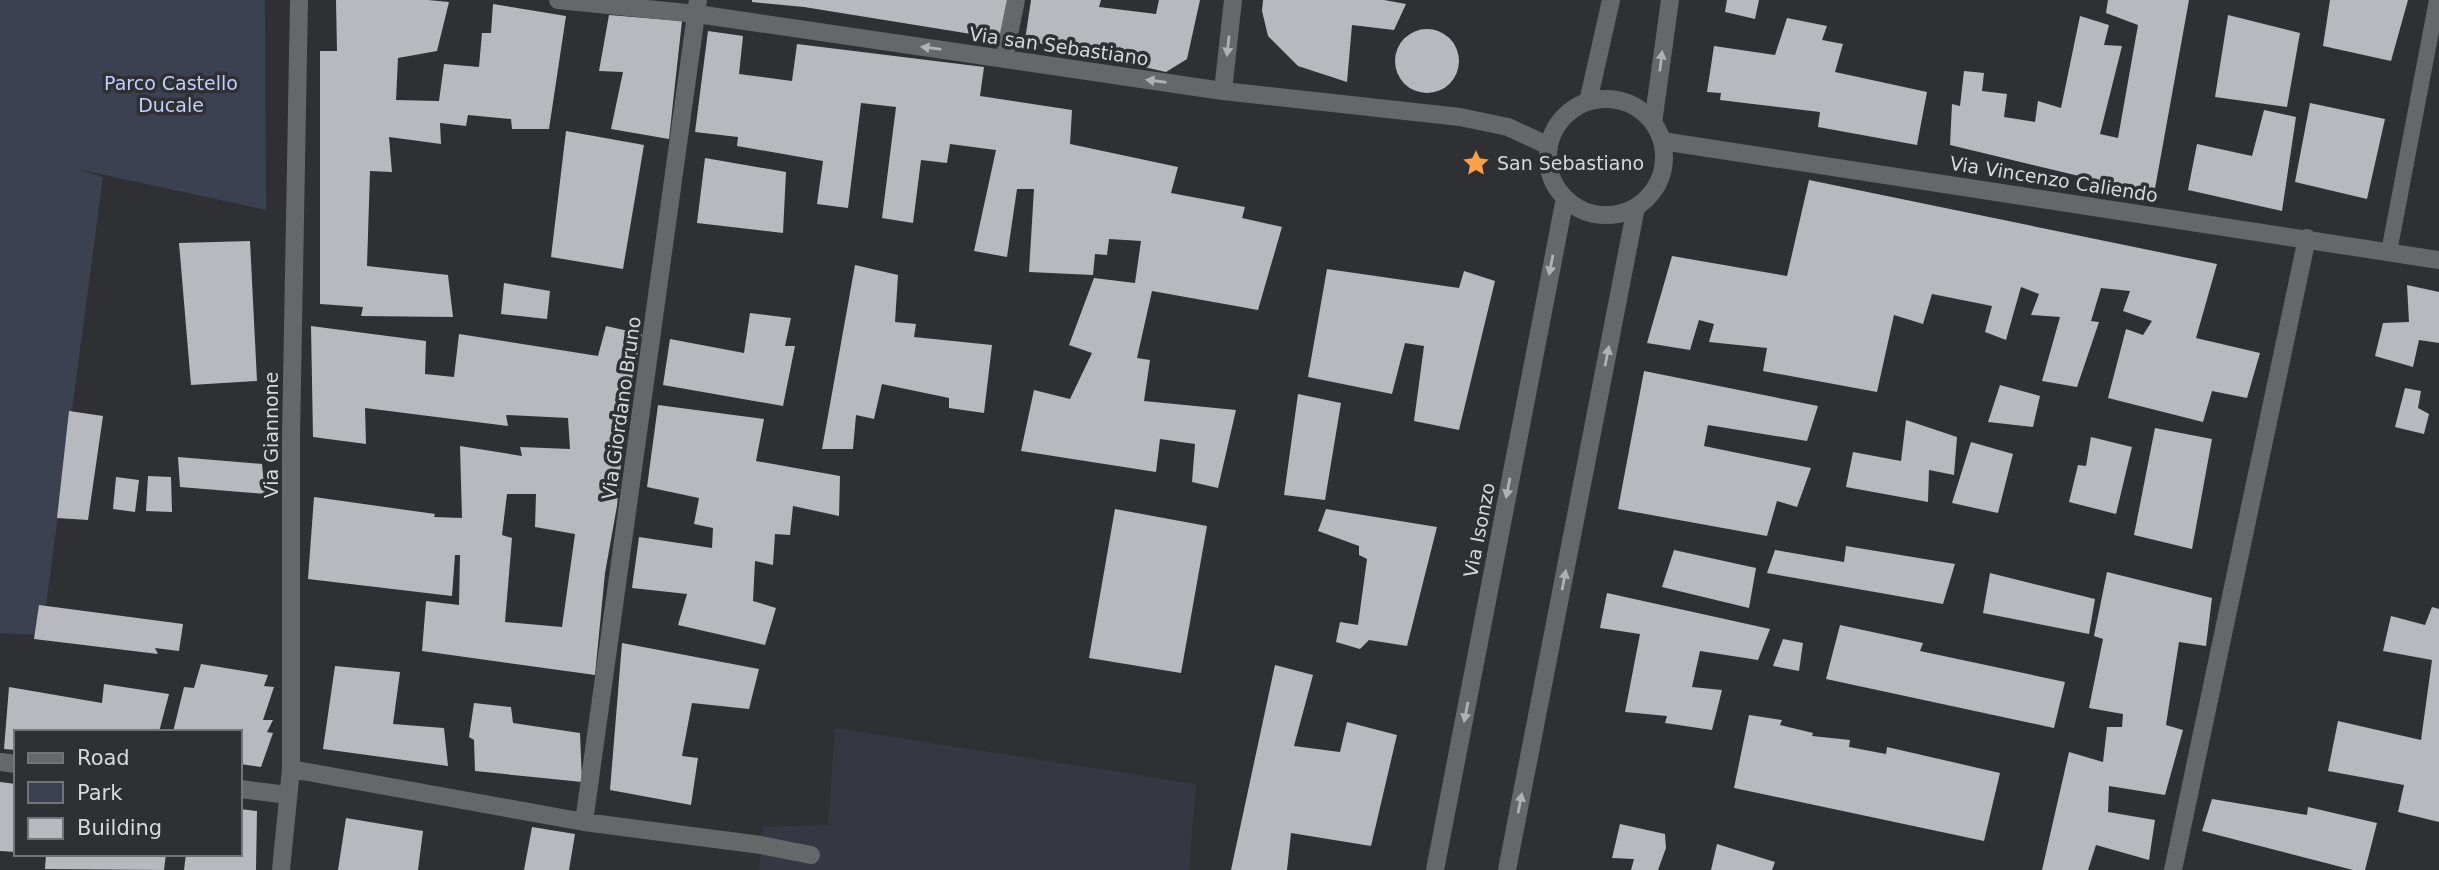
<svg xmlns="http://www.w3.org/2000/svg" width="2439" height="870" font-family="'DejaVu Sans',sans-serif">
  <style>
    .built { fill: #353842 }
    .green { fill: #3c4151 }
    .building { fill: #b7b9be; fill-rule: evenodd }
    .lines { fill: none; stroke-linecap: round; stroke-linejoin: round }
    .service { stroke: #666769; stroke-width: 16 }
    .minor { stroke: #666769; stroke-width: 18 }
    .oneway { fill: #b1b1b4 }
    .labels { text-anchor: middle; stroke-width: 7; stroke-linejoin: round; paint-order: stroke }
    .street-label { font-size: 19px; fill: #d9d9dc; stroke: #2f3034 }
    .park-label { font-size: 19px; fill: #c2cff9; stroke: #2f3034 }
    .poi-label { font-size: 19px; fill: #d9d9dc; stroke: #2f3034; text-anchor: start }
  </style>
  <rect width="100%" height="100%" fill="#2f3034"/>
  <path class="built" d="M835,728L1196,784L1189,870H759L763,827L828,825Z"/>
  <path class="green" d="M0,0H265L266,210L77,169L103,177L42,635L0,633Z"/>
  <path class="building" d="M336,0H428L449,2L437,51L398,58L396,100L439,101L444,64L479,67L482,33H491L493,4L566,16L549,129H512L511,119L468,115L466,126L440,123L441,144L389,137L392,172L370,171L367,266L448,275L453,317L361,316L363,307L320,304V51H337Z
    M752,0H1009L1002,39L804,7L752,2Z
    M1031,0H1101L1099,7L1156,14L1159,0H1200L1187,59L1166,72L1025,40Z
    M1263,0H1384L1406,4L1394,30L1352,25L1347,82L1298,66L1268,36L1262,11Z
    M1727,0H1759L1755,19L1725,12Z
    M2108,0H2189L2154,194L1950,145L1952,104L1960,106L1964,71L1984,73L1982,91L2007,94L2004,117L2035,122L2038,101L2061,108L2080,16L2109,25L2104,45L2122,46L2100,134L2118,138L2138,25L2106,13Z
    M2330,0H2408L2391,61L2323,46Z
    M609,15L682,21L669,139L611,129L623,72L599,71Z
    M2228,15L2300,33L2287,107L2215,97Z
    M1787,18L1827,26L1822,40L1843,44L1835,72L1927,92L1917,145L1818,127L1820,112L1720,100L1721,93L1707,92L1714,46L1775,55Z
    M1395 61a32 32 0 1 1 64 0a32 32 0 1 1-64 0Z
    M708,31L743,36L739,74L792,81L797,44L984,67L980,96L1072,110L1070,144L1178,167L1171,193L1245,207L1242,218L1282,227L1258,310L1152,291L1137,358L1150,360L1144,401L1236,410L1218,488L1192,482L1195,444L1160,439L1156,472L1021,451L1034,390L1070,399L1092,353L1069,345L1094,278L1135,283L1141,241L1109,239L1107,255L1095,254L1093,275L1029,272L1034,189H1017L1007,257L974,251L996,150L950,144L947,163L921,160L913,223L882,218L896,107L861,103L848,208L817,204L823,161L737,146L738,137L695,132Z
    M2310,103L2385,119L2367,199L2295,182Z
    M2264,110L2296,117L2282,211L2188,190L2197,144L2252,156Z
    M566,131L644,145L623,269L551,257Z
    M705,158L786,172L783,233L697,223Z
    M1809,180L2217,264L2196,338L2260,353L2247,398L2212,391L2203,422L2108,398L2126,329L2143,335L2152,321L2123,311L2130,291L2101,288L2091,321L2099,322L2077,387L2042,381L2060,317L2031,315L2039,294L2021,287L2006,340L1985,332L1992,306L1932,294L1923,324L1894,315L1877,392L1763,371L1767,348L1709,342L1714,324L1699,320L1690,350L1647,343L1672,256L1787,276Z
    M250,241L257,381L191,385L179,243Z
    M855,265L898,275L895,322L916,324L914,337L992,345L984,413L949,408V398L882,384L874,419L856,415L853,449H822Z
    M1327,269L1459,288L1464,271L1495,281L1459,430L1414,421L1424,346L1405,343L1392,394L1308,377Z
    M504,283L550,291L547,319L501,314Z
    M2407,285L2439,292V343L2419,340L2413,367L2375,356L2383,323L2409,322Z
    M750,313L791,318L785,346H795L783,406L663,385L670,339L744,353Z
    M311,326L426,341L425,374L454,377L459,334L598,356L606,326L642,334L627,401L617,506L605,573L595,675L422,651L426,601L459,605L460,555H455L452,596L308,579L314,497L435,514L434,517L462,518L460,446L522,456L520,447L570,449L568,418L506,415L508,426L365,408L366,444L313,437ZM507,494H536L535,527L575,534L562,627L505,622L512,538L502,535Z
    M1644,371L1818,406L1807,441L1708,425L1704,446L1811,468L1797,507L1777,501L1767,536L1618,509Z
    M2000,385L2040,396L2033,427L1988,422Z
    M2405,388L2421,391L2418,408L2429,414L2424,434L2395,427Z
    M1298,394L1341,403L1325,500L1284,495Z
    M658,405L764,419L756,461L840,476L839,516L793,506L790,535L775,534L773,565L755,561L753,601L776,608L765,645L678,625L687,594L632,588L639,537L712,548L713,528L694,524L699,498L647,487Z
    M69,411L103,416L88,520L57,518Z
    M1906,420L1957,437L1954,475L1929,470L1928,502L1846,487L1853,452L1901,461Z
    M2155,428L2212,439L2192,549L2134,535Z
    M2091,437L2132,447L2116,514L2069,502L2078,465L2086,466Z
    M1971,442L2013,454L1998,513L1952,503Z
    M178,457L262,464L265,494L180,487Z
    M148,476L171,477L172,512L146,511Z
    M116,477L139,480L135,512L113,509Z
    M1115,509L1207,526L1181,673L1089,658Z
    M1326,509L1437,527L1407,646L1369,640L1360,649L1336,642L1340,622L1358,625L1367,559L1359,555V546L1318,531Z
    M1846,546L1955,564L1943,604L1767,573L1775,550L1844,562Z
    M1674,550L1756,568L1749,608L1662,587Z
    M2107,572L2212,598L2206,646L2179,642L2166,725L2183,730L2165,795L2109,786L2108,812L2155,820L2149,860L2096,845L2088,870H2042L2069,752L2103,762L2107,727H2122L2123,714L2089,708L2103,639L2094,636Z
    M1990,573L2095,599L2089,634L1983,613Z
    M1607,593L1770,629L1758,660L1700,651L1692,687L1722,690L1712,730L1665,723L1667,716L1625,712L1640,634L1600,628Z
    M39,605L183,624L179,651L155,648L158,654L34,639Z
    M2432,607L2439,609V822L2398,812L2404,785L2328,771L2338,721L2421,740L2432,660L2383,651L2391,616L2425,625Z
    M1840,625L1923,643L1920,651L2065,682L2054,728L1826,679Z
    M1783,639L1803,643L1799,671L1773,666Z
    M622,643L759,669L749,709L692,703L682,756L698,758L691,805L610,790Z
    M201,664L268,675L264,686L274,687L263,720H273L267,732L273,733L261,767L240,764V732H173L184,687L194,688Z
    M1275,665L1313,675L1294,746L1340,752L1347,722L1397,735L1371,846L1291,833L1287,870H1231Z
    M335,666L400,672L393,724L444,728L448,766L323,749Z
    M104,684L169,694L159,732H16V750L4,749L9,687L102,703Z
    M474,703L511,707L513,723L580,733L582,782L475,771L474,740L469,737Z
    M1749,715L1782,720L1780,725L1813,733L1812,736L1850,740L1849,747L1886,754L1887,747L2000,773L1984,841L1734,788Z
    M0,782L16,784V852L0,851Z
    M2212,799L2307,815L2308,807L2377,823L2365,870H2353L2202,831Z
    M240,809L257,811L256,870H184L186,854H240Z
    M346,818L423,831L418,870H338Z
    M1620,824L1665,834L1666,848L1658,870H1631L1634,859L1612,858Z
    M532,827L575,834L569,870H524Z
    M1717,844L1775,862L1772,870H1711Z
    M46,854H166L164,870L45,869Z"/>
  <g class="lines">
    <path class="service" d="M2389,252L2437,0"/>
    <path class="minor" d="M558,0L697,14L1223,91L1460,117L1508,127L1549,146
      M1004,59L1016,0
      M1223,91L1233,0
      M1548 157a58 58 0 1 1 116 0a58 58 0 1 1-116 0Z
      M1588,102L1611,0
      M1653,123L1670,0
      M1662,141L2439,260
      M1,762L16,764
      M291,769L584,822L761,845L811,855
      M240,789L288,795
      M584,822L698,0
      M281,870L291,769V437L299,0
      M1435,870L1565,198
      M1507,870L1636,207
      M2173,870L2307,238"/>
  </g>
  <defs><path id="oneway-solid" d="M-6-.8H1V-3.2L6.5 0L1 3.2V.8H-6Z" transform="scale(1.75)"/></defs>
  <g class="oneway">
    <use href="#oneway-solid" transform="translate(1228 46) rotate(96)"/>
    <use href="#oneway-solid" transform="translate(931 48) rotate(-172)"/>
    <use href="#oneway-solid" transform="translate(1661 61) rotate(-83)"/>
    <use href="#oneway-solid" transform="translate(1156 81) rotate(-172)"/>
    <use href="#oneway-solid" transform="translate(1551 265) rotate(101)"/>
    <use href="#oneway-solid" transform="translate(1607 356) rotate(-79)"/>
    <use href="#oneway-solid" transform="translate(1508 488) rotate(101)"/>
    <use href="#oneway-solid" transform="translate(1564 580) rotate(-79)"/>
    <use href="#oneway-solid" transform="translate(1466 712) rotate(101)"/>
    <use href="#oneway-solid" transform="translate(1520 803) rotate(-79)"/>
  </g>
  <defs>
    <symbol id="sight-bare" viewBox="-9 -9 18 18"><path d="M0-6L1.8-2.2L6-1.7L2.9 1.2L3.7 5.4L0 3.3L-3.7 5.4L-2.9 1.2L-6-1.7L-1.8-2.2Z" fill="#f8a14a" stroke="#2f3034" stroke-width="2.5" paint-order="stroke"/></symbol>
  </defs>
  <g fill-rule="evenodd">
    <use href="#sight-bare" x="1457" y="144" width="38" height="38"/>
  </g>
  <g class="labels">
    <g class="street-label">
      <text transform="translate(1059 46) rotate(8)" y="7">Via san Sebastiano</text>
      <text transform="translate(2054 179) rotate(9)" y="7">Via Vincenzo Caliendo</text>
      <text transform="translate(621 408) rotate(-82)" y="7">Via Giordano Bruno</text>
      <text transform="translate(271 435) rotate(-90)" y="7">Via Giannone</text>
      <text transform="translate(1479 530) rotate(-79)" y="7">Via Isonzo</text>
    </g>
    <g class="park-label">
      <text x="171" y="90">Parco Castello<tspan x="171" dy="22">Ducale</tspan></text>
    </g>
    <g class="poi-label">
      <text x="1497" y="170">San Sebastiano</text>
    </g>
  </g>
  <rect x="14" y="730" width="228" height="126" fill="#2f3034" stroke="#737477" stroke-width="2"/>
  <rect x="28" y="753" width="35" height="10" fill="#666769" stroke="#737477" stroke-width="2"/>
  <text x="77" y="765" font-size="21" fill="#d9d9dc">Road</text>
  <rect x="28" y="782" width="35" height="21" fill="#3c4151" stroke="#737477" stroke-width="2"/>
  <text x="77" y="800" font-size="21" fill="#d9d9dc">Park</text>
  <rect x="28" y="818" width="35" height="21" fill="#b7b9be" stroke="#737477" stroke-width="2"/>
  <text x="77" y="835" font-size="21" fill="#d9d9dc">Building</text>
</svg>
